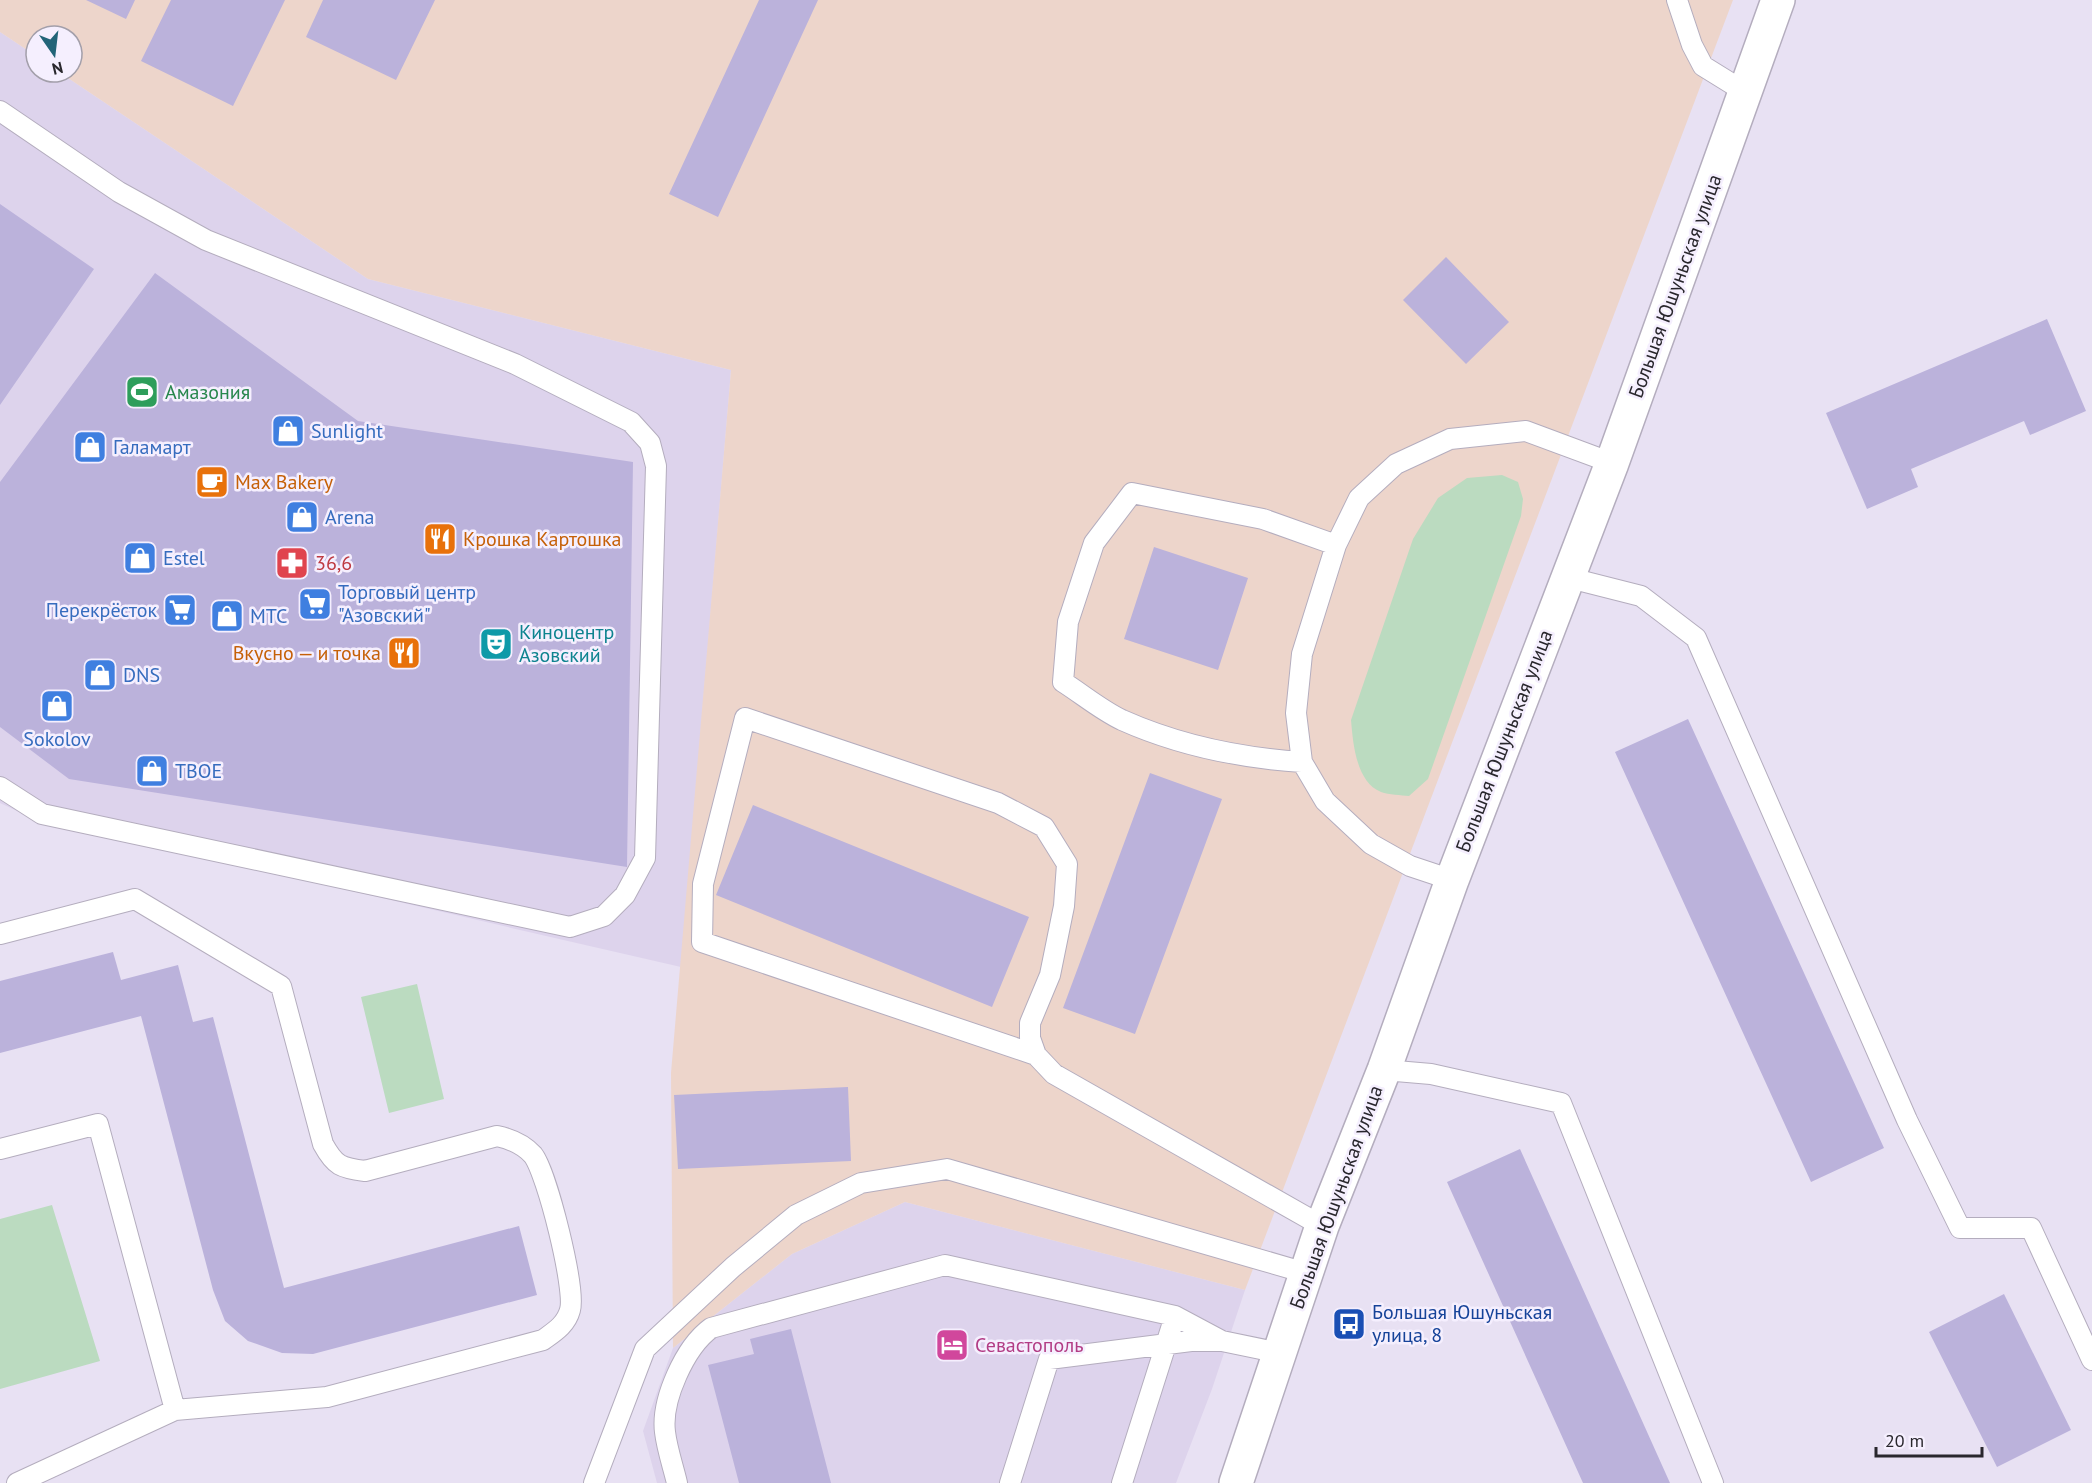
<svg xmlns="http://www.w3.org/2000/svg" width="2092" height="1483" font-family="'PT Sans',sans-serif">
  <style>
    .built { fill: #ddd3ec }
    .industrial { fill: #edd5cb }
    .green { fill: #bbdbc0 }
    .building { fill: #bbb2db }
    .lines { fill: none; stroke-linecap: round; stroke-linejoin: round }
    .service-casing { stroke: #b4adbe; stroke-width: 22 }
    .tertiary-casing { stroke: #b4adbe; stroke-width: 36 }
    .service { stroke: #fff; stroke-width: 20 }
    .tertiary { stroke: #fff; stroke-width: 33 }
    .labels { text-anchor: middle; stroke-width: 5; stroke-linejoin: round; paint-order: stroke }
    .street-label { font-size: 20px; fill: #29272d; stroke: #f5effe }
    .leisure-label { font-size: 20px; fill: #27864d; stroke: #f5effe; text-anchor: start }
    .shop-label { font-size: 20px; fill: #366cbe; stroke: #f5effe; text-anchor: start }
    .food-label { font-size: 20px; fill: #c56008; stroke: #f5effe; text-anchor: start }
    .health-label { font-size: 20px; fill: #be3a42; stroke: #f5effe; text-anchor: start }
    .culture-label { font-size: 20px; fill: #0d838f; stroke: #f5effe; text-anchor: start }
    .transit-label { font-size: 20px; fill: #164399; stroke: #f5effe; text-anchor: start }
    .hotel-label { font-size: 20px; fill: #b23c85; stroke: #f5effe; text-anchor: start }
  </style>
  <rect width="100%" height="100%" fill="#e8e1f3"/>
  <path class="built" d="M0,32L36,56V72H59L368,279L731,370L681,967L30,817L0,803Z
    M905,1202L1245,1290L1212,1389L1176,1483H657L643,1431L673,1348L792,1254Z"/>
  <path class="industrial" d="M0,0H1733L1245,1290L905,1202L792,1254L673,1348L671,1073L731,370L368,279L59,72H72V36H36V56L0,32Z"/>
  <path class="green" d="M1502,475L1518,482L1523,499L1521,516L1428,779L1409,796C1401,795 1389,795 1381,792C1356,782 1353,743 1351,720L1413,539L1438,498L1467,478Z
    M417,984L444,1099L389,1113L361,997Z
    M52,1205L100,1361L0,1389V1219Z"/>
  <path class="building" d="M86,0H135L126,19Z
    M171,0H285L233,106L141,61Z
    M323,0H435L396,80L306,37Z
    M759,0H818L718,217L669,194Z
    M0,204L94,269L0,405Z
    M1446,257L1509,322L1466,364L1403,300Z
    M155,273L358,421L633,462L627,867L69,779L0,727V482Z
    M2047,319L2086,411L2030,435L2024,421L1911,469L1918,487L1867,509L1826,413Z
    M1154,547L1248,578L1218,670L1124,639Z
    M1688,719L1884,1148L1811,1182L1615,752Z
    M1150,773L1222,799L1135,1034L1063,1008Z
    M753,805L1029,917L992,1007L716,895Z
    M113,952L121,980L178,965L193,1022L213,1017L284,1288L519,1226L537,1295L313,1354L282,1353L248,1341L225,1321L213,1290L141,1016L0,1053V981Z
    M848,1087L851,1161L678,1169L674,1095Z
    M1520,1149L1670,1483H1583L1447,1182Z
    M2004,1294L2071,1430L1997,1467L1929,1332Z
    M791,1329L831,1483H739L708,1365L754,1354L750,1339Z"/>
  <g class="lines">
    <defs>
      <path id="service" d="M1677,0L1692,45L1703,66L1745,92
        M0,111L119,192L206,240L515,364L631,422L650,443L656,466L645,858L625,895L604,916L570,927L42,814L0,787
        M1566,577L1641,596L1696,638L1907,1120L1960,1228H2031L2092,1360
        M1302,762C1241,758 1178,745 1122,720C1101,710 1082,694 1063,682L1068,622L1094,543L1132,493L1263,519L1336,545
        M1452,880L1410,866L1371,844L1325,801L1302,762L1296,713L1302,654L1336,545L1359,498L1396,464L1450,439L1526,431L1612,463
        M0,934L135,899L281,986L323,1144C335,1166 341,1168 365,1171L497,1136C511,1139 523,1144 533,1155C547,1173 576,1289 570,1310C566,1325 554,1332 543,1340L327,1397L175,1410L17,1483
        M1036,1055L702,942L703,884L745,718L998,803L1044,827L1067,864L1064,906L1050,975L1030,1023V1038L1036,1055L1054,1074L1322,1226
        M1384,1070L1431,1074L1561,1103L1713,1483
        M0,1149L98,1124L175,1410
        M1175,1316L1220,1340
        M594,1483L645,1349L733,1267L796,1215L861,1183L947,1169L1306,1273
        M677,1483C673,1466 667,1449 665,1432C661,1400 685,1347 711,1328L945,1265L1175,1316L1122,1483
        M1010,1483L1049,1359L1191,1341H1222L1280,1353"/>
      <path id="tertiary" d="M1236,1483L1322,1226L1384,1070L1452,880L1612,463L1778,0"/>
    </defs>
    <use href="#service" class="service-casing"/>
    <use href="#tertiary" class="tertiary-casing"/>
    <use href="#service" class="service"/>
    <use href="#tertiary" class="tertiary"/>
  </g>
  <defs>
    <symbol id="stadium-square" viewBox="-11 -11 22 22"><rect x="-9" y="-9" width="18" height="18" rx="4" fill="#2e9e5b" stroke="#f5effe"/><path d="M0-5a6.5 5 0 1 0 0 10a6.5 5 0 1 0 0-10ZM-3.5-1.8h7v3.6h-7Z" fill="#fff"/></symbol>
    <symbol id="shop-square" viewBox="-11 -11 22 22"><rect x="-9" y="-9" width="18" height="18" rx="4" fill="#3f7fe0" stroke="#f5effe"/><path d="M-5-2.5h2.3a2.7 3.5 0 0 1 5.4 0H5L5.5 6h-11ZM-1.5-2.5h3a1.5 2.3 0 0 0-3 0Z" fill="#fff"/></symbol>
    <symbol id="cafe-square" viewBox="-11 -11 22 22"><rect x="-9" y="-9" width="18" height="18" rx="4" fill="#e8710a" stroke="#f5effe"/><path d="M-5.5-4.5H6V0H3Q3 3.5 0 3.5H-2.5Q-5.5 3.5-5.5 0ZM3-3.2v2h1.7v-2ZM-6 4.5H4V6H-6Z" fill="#fff"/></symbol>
    <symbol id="restaurant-square" viewBox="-11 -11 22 22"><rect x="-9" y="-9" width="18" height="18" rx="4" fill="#e8710a" stroke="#f5effe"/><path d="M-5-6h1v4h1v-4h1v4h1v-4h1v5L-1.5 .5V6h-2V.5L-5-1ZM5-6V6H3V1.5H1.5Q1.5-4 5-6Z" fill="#fff"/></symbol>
    <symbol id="pharmacy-square" viewBox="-11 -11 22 22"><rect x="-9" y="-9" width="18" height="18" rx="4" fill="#e0444e" stroke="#f5effe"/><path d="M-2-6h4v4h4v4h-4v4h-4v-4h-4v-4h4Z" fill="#fff"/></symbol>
    <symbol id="supermarket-square" viewBox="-11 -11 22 22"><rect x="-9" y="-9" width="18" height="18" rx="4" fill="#3f7fe0" stroke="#f5effe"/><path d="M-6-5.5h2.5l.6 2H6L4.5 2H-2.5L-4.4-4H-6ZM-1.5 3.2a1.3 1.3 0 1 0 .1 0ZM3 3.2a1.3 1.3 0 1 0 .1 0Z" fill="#fff"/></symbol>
    <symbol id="theatre-square" viewBox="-11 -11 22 22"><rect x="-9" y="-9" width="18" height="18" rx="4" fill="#0f9aa8" stroke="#f5effe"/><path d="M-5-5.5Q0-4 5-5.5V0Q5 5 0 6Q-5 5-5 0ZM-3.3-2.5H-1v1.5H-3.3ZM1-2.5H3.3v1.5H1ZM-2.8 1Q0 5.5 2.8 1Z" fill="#fff"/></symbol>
    <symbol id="bus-square" viewBox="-11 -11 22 22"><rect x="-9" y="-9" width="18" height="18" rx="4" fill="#1a4fb4" stroke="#f5effe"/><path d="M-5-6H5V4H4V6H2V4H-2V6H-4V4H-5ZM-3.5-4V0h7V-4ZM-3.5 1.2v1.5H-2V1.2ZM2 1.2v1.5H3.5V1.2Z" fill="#fff"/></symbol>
    <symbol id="hotel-square" viewBox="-11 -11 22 22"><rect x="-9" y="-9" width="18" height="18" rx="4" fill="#d1479c" stroke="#f5effe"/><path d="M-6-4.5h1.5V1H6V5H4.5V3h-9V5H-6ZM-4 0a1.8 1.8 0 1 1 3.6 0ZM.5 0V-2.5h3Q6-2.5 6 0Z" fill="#fff"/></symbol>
  </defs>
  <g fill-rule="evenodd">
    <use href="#stadium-square" x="123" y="373" width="38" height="38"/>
    <use href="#shop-square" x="269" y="412" width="38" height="38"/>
    <use href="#shop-square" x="71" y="428" width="38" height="38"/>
    <use href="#cafe-square" x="193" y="463" width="38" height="38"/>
    <use href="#shop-square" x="283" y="498" width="38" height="38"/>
    <use href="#restaurant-square" x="421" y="520" width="38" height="38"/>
    <use href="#shop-square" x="121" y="539" width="38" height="38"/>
    <use href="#pharmacy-square" x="273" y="544" width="38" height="38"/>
    <use href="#supermarket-square" x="296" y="585" width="38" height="38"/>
    <use href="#supermarket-square" x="161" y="591" width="38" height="38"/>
    <use href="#shop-square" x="208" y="597" width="38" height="38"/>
    <use href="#theatre-square" x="477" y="625" width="38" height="38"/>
    <use href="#restaurant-square" x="385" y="634" width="38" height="38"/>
    <use href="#shop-square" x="81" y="656" width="38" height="38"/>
    <use href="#shop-square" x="38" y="687" width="38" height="38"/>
    <use href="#shop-square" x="133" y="752" width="38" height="38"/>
    <use href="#bus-square" x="1330" y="1305" width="38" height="38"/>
    <use href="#hotel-square" x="933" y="1326" width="38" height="38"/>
  </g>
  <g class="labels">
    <g class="street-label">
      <text transform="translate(1675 286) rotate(-70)" y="7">Большая Юшуньская улица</text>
      <text transform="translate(1504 741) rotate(-69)" y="7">Большая Юшуньская улица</text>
      <text transform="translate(1336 1197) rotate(-70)" y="7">Большая Юшуньская улица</text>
    </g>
    <g class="leisure-label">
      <text x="165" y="399">Амазония</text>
    </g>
    <g class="shop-label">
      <text x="311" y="438">Sunlight</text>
      <text x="113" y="454">Галамарт</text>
      <text x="325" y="524">Arena</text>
      <text x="163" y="565">Estel</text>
      <text x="338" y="599">Торговый центр<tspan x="338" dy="23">"Азовский"</tspan></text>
      <text x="157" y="617" text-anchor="end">Перекрёсток</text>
      <text x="250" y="623">МТС</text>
      <text x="123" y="682">DNS</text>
      <text x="57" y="746" text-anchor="middle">Sokolov</text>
      <text x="175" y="778">ТВОЕ</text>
    </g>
    <g class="food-label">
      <text x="235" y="489">Max Bakery</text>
      <text x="463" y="546">Крошка Картошка</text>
      <text x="381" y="660" text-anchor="end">Вкусно — и точка</text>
    </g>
    <g class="health-label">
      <text x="315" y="570">36,6</text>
    </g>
    <g class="culture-label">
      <text x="519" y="639">Киноцентр<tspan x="519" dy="23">Азовский</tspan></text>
    </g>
    <g class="transit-label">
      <text x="1372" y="1319">Большая Юшуньская<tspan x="1372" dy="23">улица, 8</tspan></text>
    </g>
    <g class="hotel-label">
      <text x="975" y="1352">Севастополь</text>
    </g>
  </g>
  <g transform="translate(54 54) rotate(166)"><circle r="28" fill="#f5effe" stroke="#a39faa" stroke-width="1.5"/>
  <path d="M0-4.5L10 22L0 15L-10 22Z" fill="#226478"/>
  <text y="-9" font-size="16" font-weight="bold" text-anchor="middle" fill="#29272d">N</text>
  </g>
  <path d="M1876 1447v9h106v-9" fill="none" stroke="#29272d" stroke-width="3"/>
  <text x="1885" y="1447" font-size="18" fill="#29272d" stroke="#f5effe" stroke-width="4.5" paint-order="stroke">20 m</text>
</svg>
